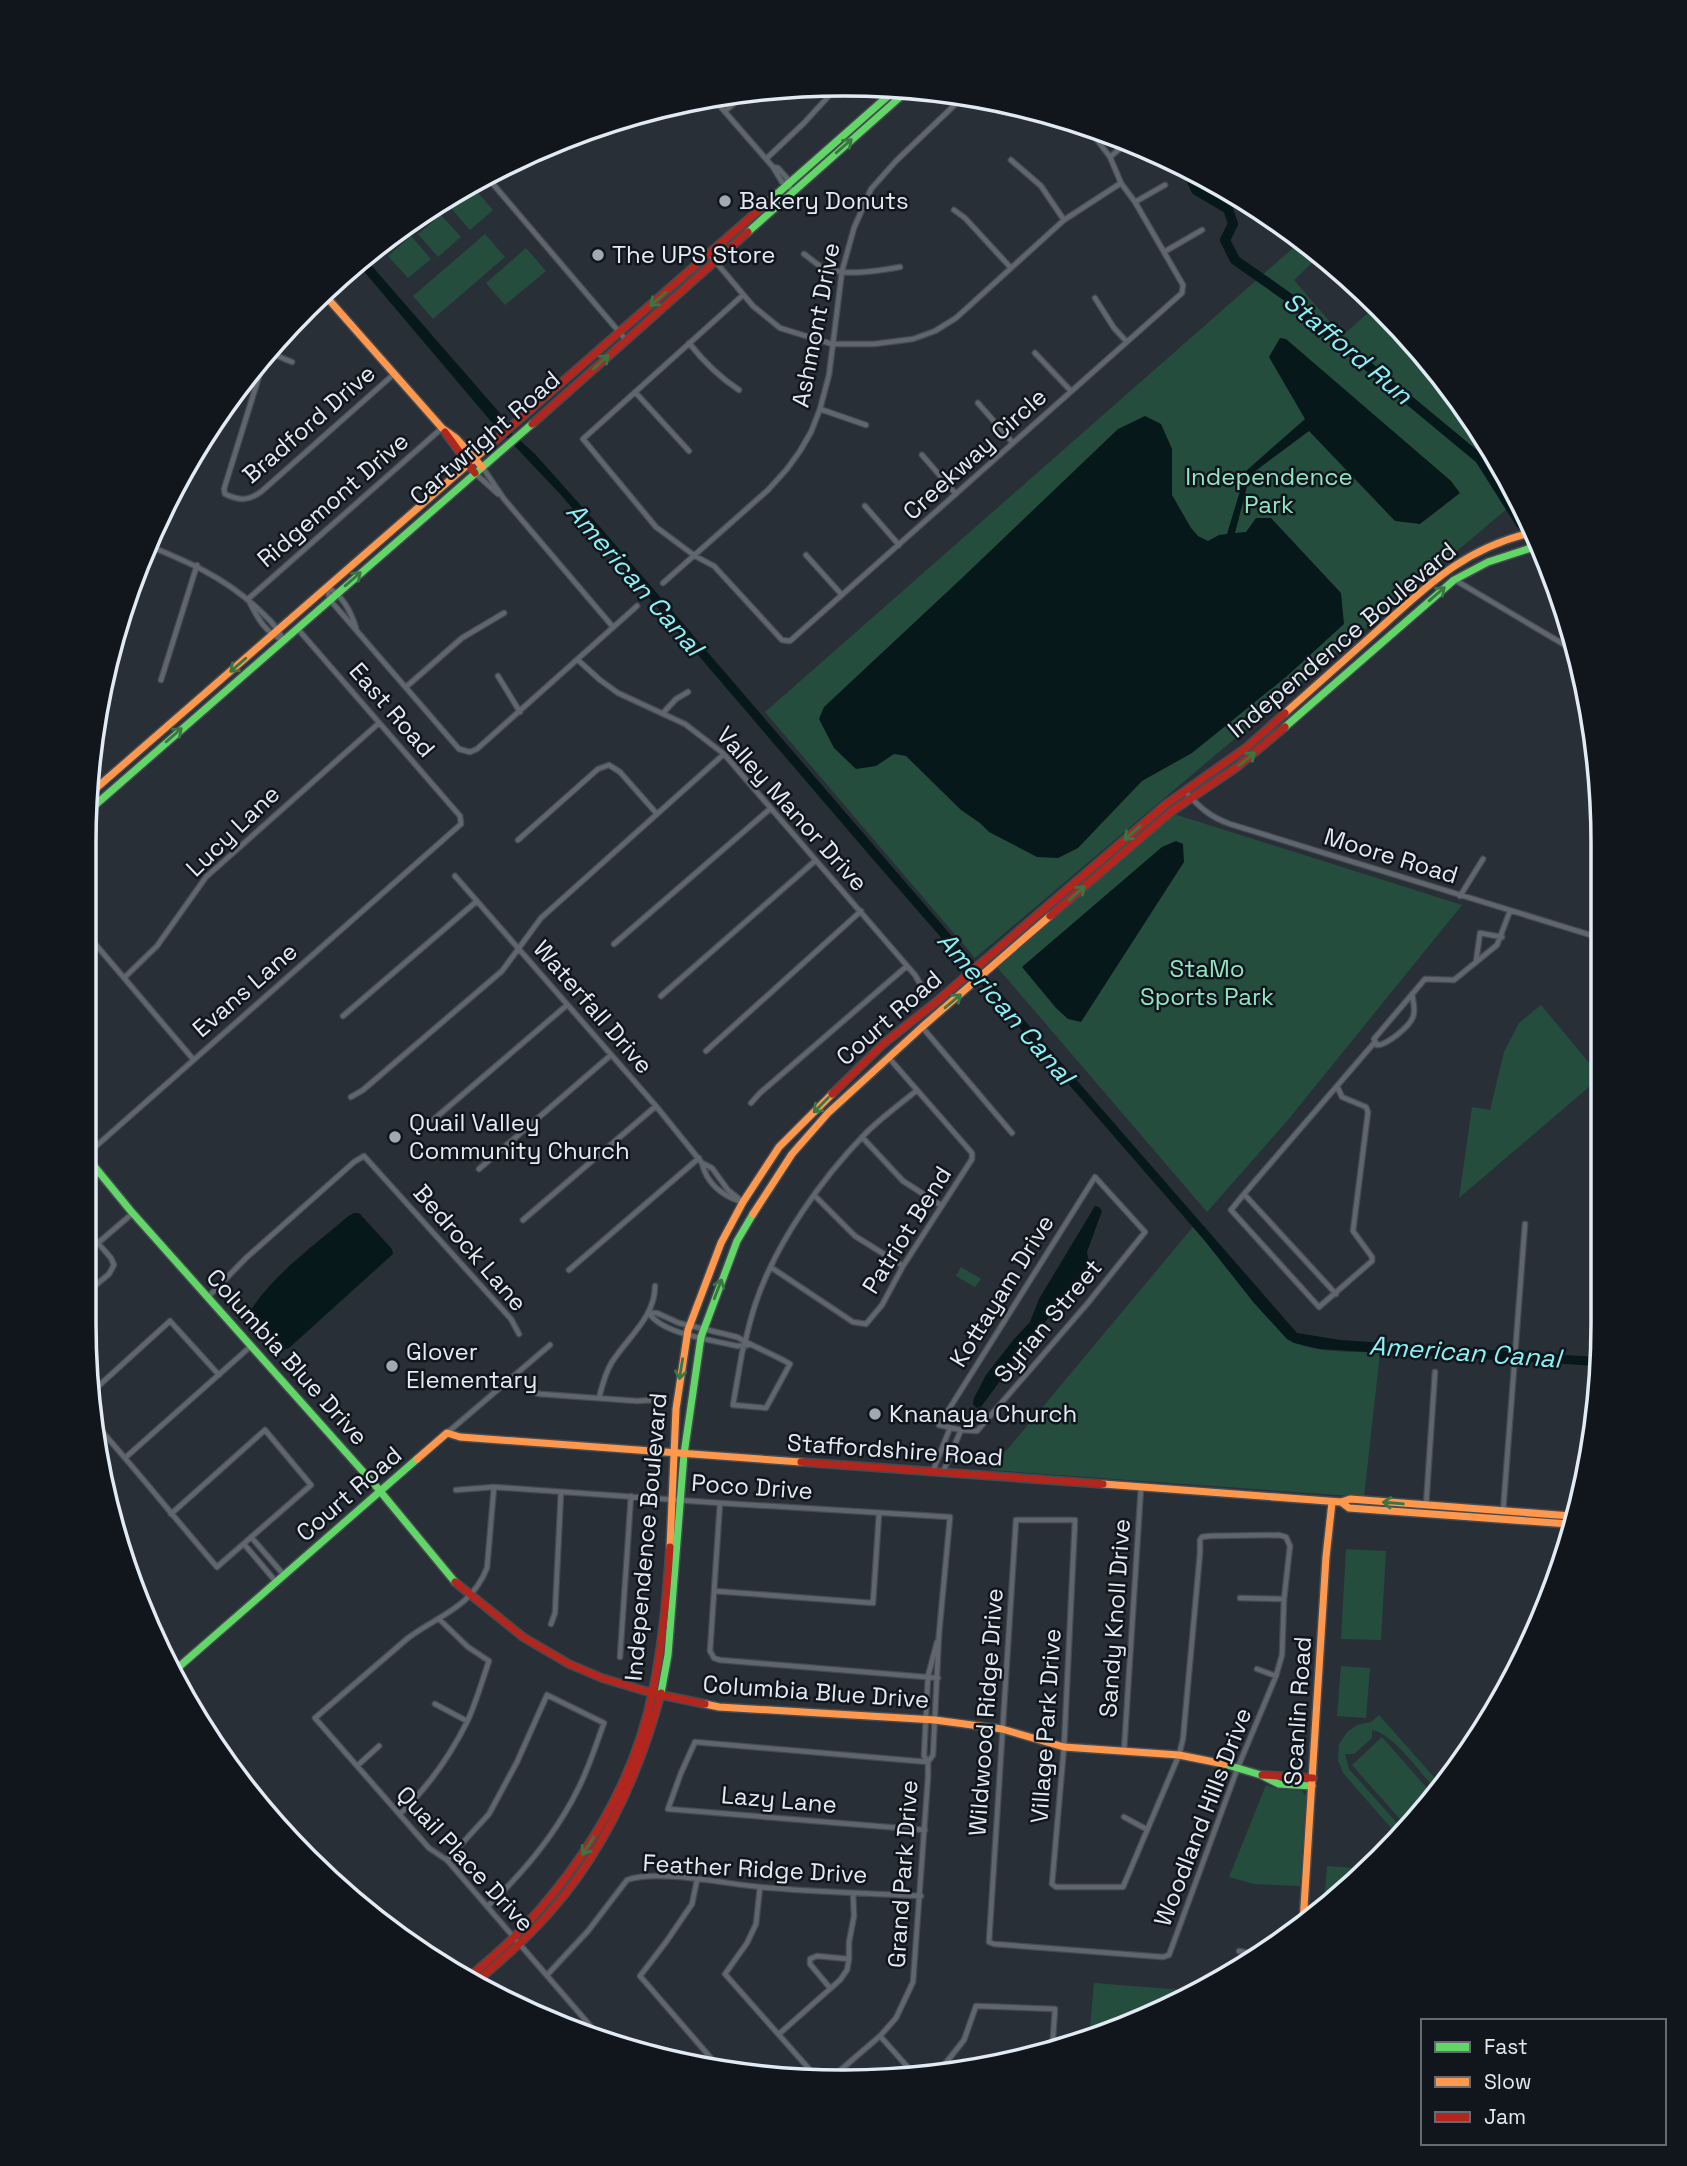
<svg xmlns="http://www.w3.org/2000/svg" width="1687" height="2166" font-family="'Space Grotesk',sans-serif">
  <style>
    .green { fill: #254d3e }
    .water { fill: #06181a }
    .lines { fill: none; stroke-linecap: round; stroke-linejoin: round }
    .river { stroke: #06181a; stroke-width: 10 }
    .street-casing { stroke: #444a51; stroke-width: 7 }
    .fast-casing { stroke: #444a51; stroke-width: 10 }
    .slow-casing { stroke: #444a51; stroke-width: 10 }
    .jam-casing { stroke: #444a51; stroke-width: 10 }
    .street { stroke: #60666d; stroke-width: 4.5 }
    .fast { stroke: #63d668; stroke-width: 7 }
    .slow { stroke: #ff974d; stroke-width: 7 }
    .jam { stroke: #b3261e; stroke-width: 7 }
    .oneway { stroke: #3a7642 }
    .poi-dot { fill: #a1a9b2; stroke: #11161d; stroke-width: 2.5 }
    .labels { text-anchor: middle; stroke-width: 5; stroke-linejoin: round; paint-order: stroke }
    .poi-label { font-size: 24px; fill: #e2eaf4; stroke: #11161d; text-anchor: start }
    .street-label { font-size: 24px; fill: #e2eaf4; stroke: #11161d }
    .park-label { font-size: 24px; fill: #92e4c0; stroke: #11161d }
    .water-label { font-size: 26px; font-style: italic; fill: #8bf1f4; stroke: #11161d }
    .rim { fill: none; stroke: #e2eaf4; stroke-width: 3.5 }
  </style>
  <rect width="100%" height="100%" fill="#292f37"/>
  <path class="green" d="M473,187L493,210L470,230L450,207Z
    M441,215L461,237L438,257L418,234Z
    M485,234L505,257L433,319L413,296Z
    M411,236L431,259L408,278L388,256Z
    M1301,241L1319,256L1294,280L1342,336L1378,304L1381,307L1475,422L1515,502L975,958L765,712Z
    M526,248L546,271L505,305L486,283Z
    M1174,814L1462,905L1287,1121L1207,1212L997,967Z
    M1541,1005L1596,1071V1081L1459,1198L1472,1107L1490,1110L1504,1052L1519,1023Z
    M1193,1227L1287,1339C1313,1354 1351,1351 1380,1353L1364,1497L990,1470Z
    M961,1267L981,1279L975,1287L956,1276Z
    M1346,1549L1386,1551L1381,1640L1341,1639Z
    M1341,1666L1370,1668L1366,1718L1337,1716Z
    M1379,1715L1441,1785L1437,1791C1422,1775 1393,1733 1372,1730V1738L1354,1754H1345L1349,1769L1404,1831L1399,1837L1343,1773L1338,1760L1339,1744L1347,1732L1357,1725L1371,1722Z
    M1382,1737L1433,1795L1407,1827L1352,1765Z
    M1266,1785L1277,1789L1302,1791L1306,1796L1300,1886L1254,1884L1229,1877Z
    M1327,1866L1369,1869L1324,1906Z
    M1094,1983L1197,1991L1135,2024L1089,2040Z"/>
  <path class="water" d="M364,257L505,419V427L535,454L600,527L1005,998L1297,1333L1340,1340L1596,1357V1366L1320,1349L1294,1343L1287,1339L1254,1303L1205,1241L871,857L561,495L489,419L356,262Z
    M1280,338L1286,339L1451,481L1460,493L1420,524L1395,521L1309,431L1250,475L1235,533L1246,532L1256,518H1271L1341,593L1344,624L1286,677L1192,753L1142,781L1078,848L1058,858L1037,857L989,832L980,823L961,810L906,756L894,754L876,766L856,769L834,748L819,719L824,707L962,578L1118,429L1145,416L1161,424L1172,449V495L1191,528L1198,536L1208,541L1219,535L1227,534L1246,471L1305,419L1269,357Z
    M1176,841L1183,844L1184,862L1081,1022L1068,1019L1056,1008L1022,967L1162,847Z
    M1095,1206L1099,1207L1102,1211L1087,1252L1089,1264L1083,1279L1036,1332L981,1407L976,1408L973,1404L974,1398L986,1375L1014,1339L1030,1322L1039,1299Z
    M354,1213H359L392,1249L393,1254L289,1348L282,1350C275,1345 272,1337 266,1330C260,1323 252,1322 249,1313C271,1276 315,1245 347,1217Z"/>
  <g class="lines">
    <path class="river" d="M1187,170L1196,190L1228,209L1233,224L1225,240L1235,260L1292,300L1317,324L1480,459L1521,524L1528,529"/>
    <defs>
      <path id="street" d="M712,97L773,167L782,182L787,184L793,191
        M725,111L745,94
        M1110,157L1130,140
        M766,159L804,123L839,85
        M1011,160L1041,186L1064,220
        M773,167L778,168L787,178V184
        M487,177L626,340
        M1135,202L1165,185
        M954,210L965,218L1011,268
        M1164,252L1202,230
        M709,254L753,306L780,328L832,344H874L913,339L935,331L956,318L1064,220L1121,183
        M804,254C810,258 816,264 822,267C844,277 877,271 900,267
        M743,295L583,439L656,527L695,556L714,566L782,640L790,641L1182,293L1183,285L1135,202L1121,183L1110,157L1088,128
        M1095,298L1114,328L1127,342
        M689,343C704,362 719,377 739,390
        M268,352L292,362
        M1035,353L1071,391
        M266,354L224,489L225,494C240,501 249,501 262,491L394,374
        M635,392L689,451
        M978,403L1013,443
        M820,409L866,425
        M922,455L956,494
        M483,468L504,499L613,627
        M476,474L498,494
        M865,506L899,545
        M147,545C188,562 222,576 256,607C267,617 277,626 283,640
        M806,555L842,595
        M1455,580L1575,651
        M663,583L768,490L787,469L800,451L811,432L820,409L829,375L842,271L854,228L871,189L896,161L964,96
        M328,588C342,595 351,612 356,628
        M327,589L330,600L459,749L470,752L477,749L637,606
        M248,599L442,428
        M250,603C258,619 266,633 283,640
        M578,660L600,680L618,693L685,724L724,754L915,975L922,987
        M498,676L520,712
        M161,680L197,565
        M406,687L462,638L504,613
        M663,713L676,699L688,692
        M1185,791C1199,807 1210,817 1230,824L1597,937
        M518,840L598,769L609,765L620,772L657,814
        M455,876L656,1106L702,1163L712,1168L728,1190L743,1202
        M1460,896L1483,859
        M85,932L193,1059
        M1592,935L1597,920
        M614,944L771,808
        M1476,962L1480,933L1502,937
        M125,977L157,946L206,877L379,723
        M1412,994C1413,1001 1416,1010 1413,1017C1409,1027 1387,1045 1377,1045L1374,1039L1425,979L1454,980L1497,945L1510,911
        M661,996L816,860
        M343,1016L477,901
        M922,1027L1012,1133
        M706,1051L861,911
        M1337,1086L1342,1097L1366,1107L1368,1112L1353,1231L1372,1257V1261L1319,1307L1231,1210L1244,1194L1374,1043
        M351,1097L363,1090L502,971L541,918L724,754
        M751,1103L760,1093L907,966
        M433,1120L567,1005
        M862,1137L903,1181L942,1206
        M86,1155L461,824L460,816L297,628
        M702,1163C706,1182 721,1195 739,1201
        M479,1169L611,1055
        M1095,1177L1145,1232L1087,1304L977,1431L961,1430L939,1425Z
        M1244,1194L1336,1294
        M815,1196L855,1236L903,1266
        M523,1220L656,1106
        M98,1243L133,1213
        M772,1268L853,1322L866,1324L882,1305L903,1266L972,1159V1153L889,1058
        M569,1270L699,1158
        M84,1295L109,1274L114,1265L111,1258L84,1227
        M208,1297L246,1258L354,1162L364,1156L511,1319L519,1334
        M749,1345L737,1346C712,1340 662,1334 649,1313H657L679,1323L737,1337C754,1347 773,1354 790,1364L766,1408L733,1405L742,1353L745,1342C748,1330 751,1317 755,1305C775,1244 821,1179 866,1133C881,1118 899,1105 916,1091
        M93,1391L170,1321L219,1375
        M532,1392L540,1394L637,1401L654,1400
        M599,1398C602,1386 605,1373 612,1362C628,1337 655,1317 655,1286
        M98,1427C139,1473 177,1521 217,1567L311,1485L265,1430L171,1514
        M447,1433L550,1345
        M1591,1441L1596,1370
        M125,1458L251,1346
        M933,1471L950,1428
        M943,1472L961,1430
        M494,1487L487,1568C471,1608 439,1615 408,1638L315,1718L429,1848L447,1860L600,2037
        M456,1490L494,1487L720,1503L950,1517L939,1634L933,1755L928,1762
        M720,1503L710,1651L714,1658L720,1660L938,1678
        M1426,1506L1435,1372
        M1503,1512L1525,1224
        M1016,1520H1075L1064,1747L1052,1884L1056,1887H1123L1179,1755L1183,1739L1200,1553V1540L1202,1537L1210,1536L1279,1535L1286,1537L1290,1546L1284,1599L1282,1655L1276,1676L1238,1767L1169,1955L1163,1957L994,1944L989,1942Z
        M251,1537L284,1575
        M244,1544L277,1583
        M714,1591L873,1603L879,1514
        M1240,1598L1284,1599
        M551,1624L555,1613L561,1492
        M620,1657L631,1496
        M1257,1669L1276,1676
        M435,1704L467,1721
        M1124,1751L1141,1487
        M357,1766L379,1746
        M400,1814C427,1788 450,1756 467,1722C476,1703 482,1681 489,1661L468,1647L439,1619
        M1124,1817L1146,1829
        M925,1830L668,1809L681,1773L695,1742L928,1762
        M447,1860L489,1814L517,1762L547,1695L604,1723C596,1744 589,1768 578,1789C556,1834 524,1872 488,1906
        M697,1880L692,1904L666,1942L640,1976L717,2065
        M760,1887L756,1924L747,1943L725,1974L818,2079
        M1239,1951L1261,1956
        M547,1975L588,1931L627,1880C656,1869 727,1884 760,1887C814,1892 867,1893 921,1896
        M830,1988L810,1964V1959L817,1956L849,1959
        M779,2034L840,1980L847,1970L849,1959V1942L854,1916L853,1893
        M880,2036L913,2073
        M941,2069L964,2040L976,2006L1055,2009L1052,2052
        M829,2080L880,2036L896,2018L913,1982L928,1777V1762L924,1756L928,1676L937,1642"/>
      <path id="fast" d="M769,201L896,89
        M748,232L908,90
        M1285,727L1454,580L1488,562L1537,546
        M86,813L532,424
        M85,1155L130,1210L375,1485L455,1582
        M173,1672L417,1459
        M661,1693L668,1655L684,1454L701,1337L737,1241L753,1214
        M1224,1764L1261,1775L1279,1784L1312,1786"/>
      <path id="slow" d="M323,293L442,428L456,438L482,467
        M1285,713C1316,685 1347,658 1378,630C1427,586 1463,549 1530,533
        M86,797L489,446
        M753,1214L792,1154L828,1113L922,1027L1050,916
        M417,1459L447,1433L460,1437L801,1462
        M1103,1484L1341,1502L1350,1499L1571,1516
        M1341,1502L1349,1508L1569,1524
        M670,1547L676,1409L688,1330L721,1243L743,1202L779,1147L832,1094
        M705,1704L719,1707L935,1720L1002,1729L1064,1747L1179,1755L1224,1764
        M1303,1923L1326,1557L1332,1502"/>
      <path id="jam" d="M532,424L748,232
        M445,432L475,473
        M489,446L769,201
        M1050,916L1172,811L1237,767L1285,727
        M832,1094L883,1044L936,1002L1165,805L1247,747L1285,713
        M801,1462L1103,1484
        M455,1582L523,1637L569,1664L602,1678L652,1693L705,1704
        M1262,1775L1313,1778
        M465,1981C485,1963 506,1946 524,1927C586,1860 635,1780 653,1690C663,1643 667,1595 670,1547
        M474,1984C495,1965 518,1947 537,1926C600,1861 638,1779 661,1693"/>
    </defs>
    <use href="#street" class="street-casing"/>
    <use href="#fast" class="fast-casing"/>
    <use href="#slow" class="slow-casing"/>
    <use href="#jam" class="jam-casing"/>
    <use href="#street" class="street"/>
    <use href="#fast" class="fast"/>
    <use href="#slow" class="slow"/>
    <use href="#jam" class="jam"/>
  </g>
  <defs><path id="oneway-shaft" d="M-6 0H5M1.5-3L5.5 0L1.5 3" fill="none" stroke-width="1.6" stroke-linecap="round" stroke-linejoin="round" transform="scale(1.75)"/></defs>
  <g class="oneway">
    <use href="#oneway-shaft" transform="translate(844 146) rotate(-41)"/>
    <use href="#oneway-shaft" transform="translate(658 299) rotate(139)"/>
    <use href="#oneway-shaft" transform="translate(601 362) rotate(-42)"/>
    <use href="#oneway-shaft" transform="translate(353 579) rotate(-41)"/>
    <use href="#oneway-shaft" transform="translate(1437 594) rotate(-41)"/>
    <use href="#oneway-shaft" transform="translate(238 665) rotate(139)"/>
    <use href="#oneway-shaft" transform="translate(174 735) rotate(-41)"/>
    <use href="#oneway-shaft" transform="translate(1247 759) rotate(-39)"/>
    <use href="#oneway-shaft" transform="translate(1132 833) rotate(139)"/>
    <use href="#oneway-shaft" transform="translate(1077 893) rotate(-41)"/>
    <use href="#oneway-shaft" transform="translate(953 1001) rotate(-40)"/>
    <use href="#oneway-shaft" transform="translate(821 1105) rotate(135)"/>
    <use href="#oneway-shaft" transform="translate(718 1289) rotate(-69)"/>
    <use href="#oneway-shaft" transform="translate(681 1369) rotate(99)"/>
    <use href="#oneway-shaft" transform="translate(1393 1503) rotate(-175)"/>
    <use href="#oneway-shaft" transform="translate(588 1846) rotate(123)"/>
  </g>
  <g class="poi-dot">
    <circle cx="725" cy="201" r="7"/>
    <circle cx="598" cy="255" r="7"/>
    <circle cx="395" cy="1137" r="7"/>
    <circle cx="392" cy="1366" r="7"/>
    <circle cx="875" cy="1414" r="7"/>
  </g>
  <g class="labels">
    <g class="poi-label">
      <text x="739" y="209">Bakery Donuts</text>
      <text x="612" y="263">The UPS Store</text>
      <text x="409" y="1131">Quail Valley<tspan x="409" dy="28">Community Church</tspan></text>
      <text x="406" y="1360">Glover<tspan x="406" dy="28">Elementary</tspan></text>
      <text x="889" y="1422">Knanaya Church</text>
    </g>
    <g class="street-label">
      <text transform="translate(816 325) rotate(-79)" y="8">Ashmont Drive</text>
      <text transform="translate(309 424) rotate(-41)" y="8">Bradford Drive</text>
      <text transform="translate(485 438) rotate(-41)" y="8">Cartwright Road</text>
      <text transform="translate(975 454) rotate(-42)" y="8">Creekway Circle</text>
      <text transform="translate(333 500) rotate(-41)" y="8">Ridgemont Drive</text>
      <text transform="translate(1342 640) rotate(-40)" y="8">Independence Boulevard</text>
      <text transform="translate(392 710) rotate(49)" y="8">East Road</text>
      <text transform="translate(792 809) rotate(48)" y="8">Valley Manor Drive</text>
      <text transform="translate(233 831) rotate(-44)" y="8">Lucy Lane</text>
      <text transform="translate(1391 856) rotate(17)" y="8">Moore Road</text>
      <text transform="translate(245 990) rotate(-41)" y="8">Evans Lane</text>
      <text transform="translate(593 1007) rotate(49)" y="8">Waterfall Drive</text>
      <text transform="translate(889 1018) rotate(-41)" y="8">Court Road</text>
      <text transform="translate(907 1230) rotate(-58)" y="8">Patriot Bend</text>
      <text transform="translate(470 1248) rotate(49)" y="8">Bedrock Lane</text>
      <text transform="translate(1002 1291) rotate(-58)" y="8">Kottayam Drive</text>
      <text transform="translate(1048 1321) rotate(-50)" y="8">Syrian Street</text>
      <text transform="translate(287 1357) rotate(48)" y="8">Columbia Blue Drive</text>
      <text transform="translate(895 1450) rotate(4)" y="8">Staffordshire Road</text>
      <text transform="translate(752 1487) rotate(4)" y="8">Poco Drive</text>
      <text transform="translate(349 1494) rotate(-41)" y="8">Court Road</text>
      <text transform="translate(646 1537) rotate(-85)" y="8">Independence Boulevard</text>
      <text transform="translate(1115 1618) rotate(-86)" y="8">Sandy Knoll Drive</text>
      <text transform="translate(816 1692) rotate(4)" y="8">Columbia Blue Drive</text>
      <text transform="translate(1298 1711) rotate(-86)" y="8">Scanlin Road</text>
      <text transform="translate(986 1712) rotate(-86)" y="8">Wildwood Ridge Drive</text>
      <text transform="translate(1046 1726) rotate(-86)" y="8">Village Park Drive</text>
      <text transform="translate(779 1800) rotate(5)" y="8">Lazy Lane</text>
      <text transform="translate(1203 1817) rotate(-69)" y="8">Woodland Hills Drive</text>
      <text transform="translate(465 1859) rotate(47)" y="8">Quail Place Drive</text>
      <text transform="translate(755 1869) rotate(3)" y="8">Feather Ridge Drive</text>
      <text transform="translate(903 1874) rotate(-86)" y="8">Grand Park Drive</text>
    </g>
    <g class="park-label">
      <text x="1269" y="485">Independence<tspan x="1269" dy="28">Park</tspan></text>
      <text x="1207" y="977">StaMo<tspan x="1207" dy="28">Sports Park</tspan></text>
    </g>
    <g class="water-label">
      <text transform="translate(1348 348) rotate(40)" y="9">Stafford Run</text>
      <text transform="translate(635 579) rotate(49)" y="9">American Canal</text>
      <text transform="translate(1006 1008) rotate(49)" y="9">American Canal</text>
      <text transform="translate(1465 1352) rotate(4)" y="9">American Canal</text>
    </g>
  </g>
  <path d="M0 0H1687V2166H0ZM843 96H844A747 747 0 0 1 1591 843V1323A747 747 0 0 1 844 2070H843A747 747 0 0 1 96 1323V843A747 747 0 0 1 843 96Z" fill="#11161d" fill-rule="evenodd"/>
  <path class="rim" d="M843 96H844A747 747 0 0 1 1591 843V1323A747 747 0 0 1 844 2070H843A747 747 0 0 1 96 1323V843A747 747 0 0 1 843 96Z"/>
  <rect x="1421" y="2019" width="245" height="126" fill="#11161d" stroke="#656b73" stroke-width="2"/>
  <rect x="1435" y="2042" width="35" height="10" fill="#63d668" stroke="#656b73" stroke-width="2"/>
  <text x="1484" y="2054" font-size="21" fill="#e2eaf4">Fast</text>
  <rect x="1435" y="2077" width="35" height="10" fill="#ff974d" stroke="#656b73" stroke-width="2"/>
  <text x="1484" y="2089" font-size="21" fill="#e2eaf4">Slow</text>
  <rect x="1435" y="2112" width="35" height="10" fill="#b3261e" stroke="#656b73" stroke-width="2"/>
  <text x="1484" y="2124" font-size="21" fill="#e2eaf4">Jam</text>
</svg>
